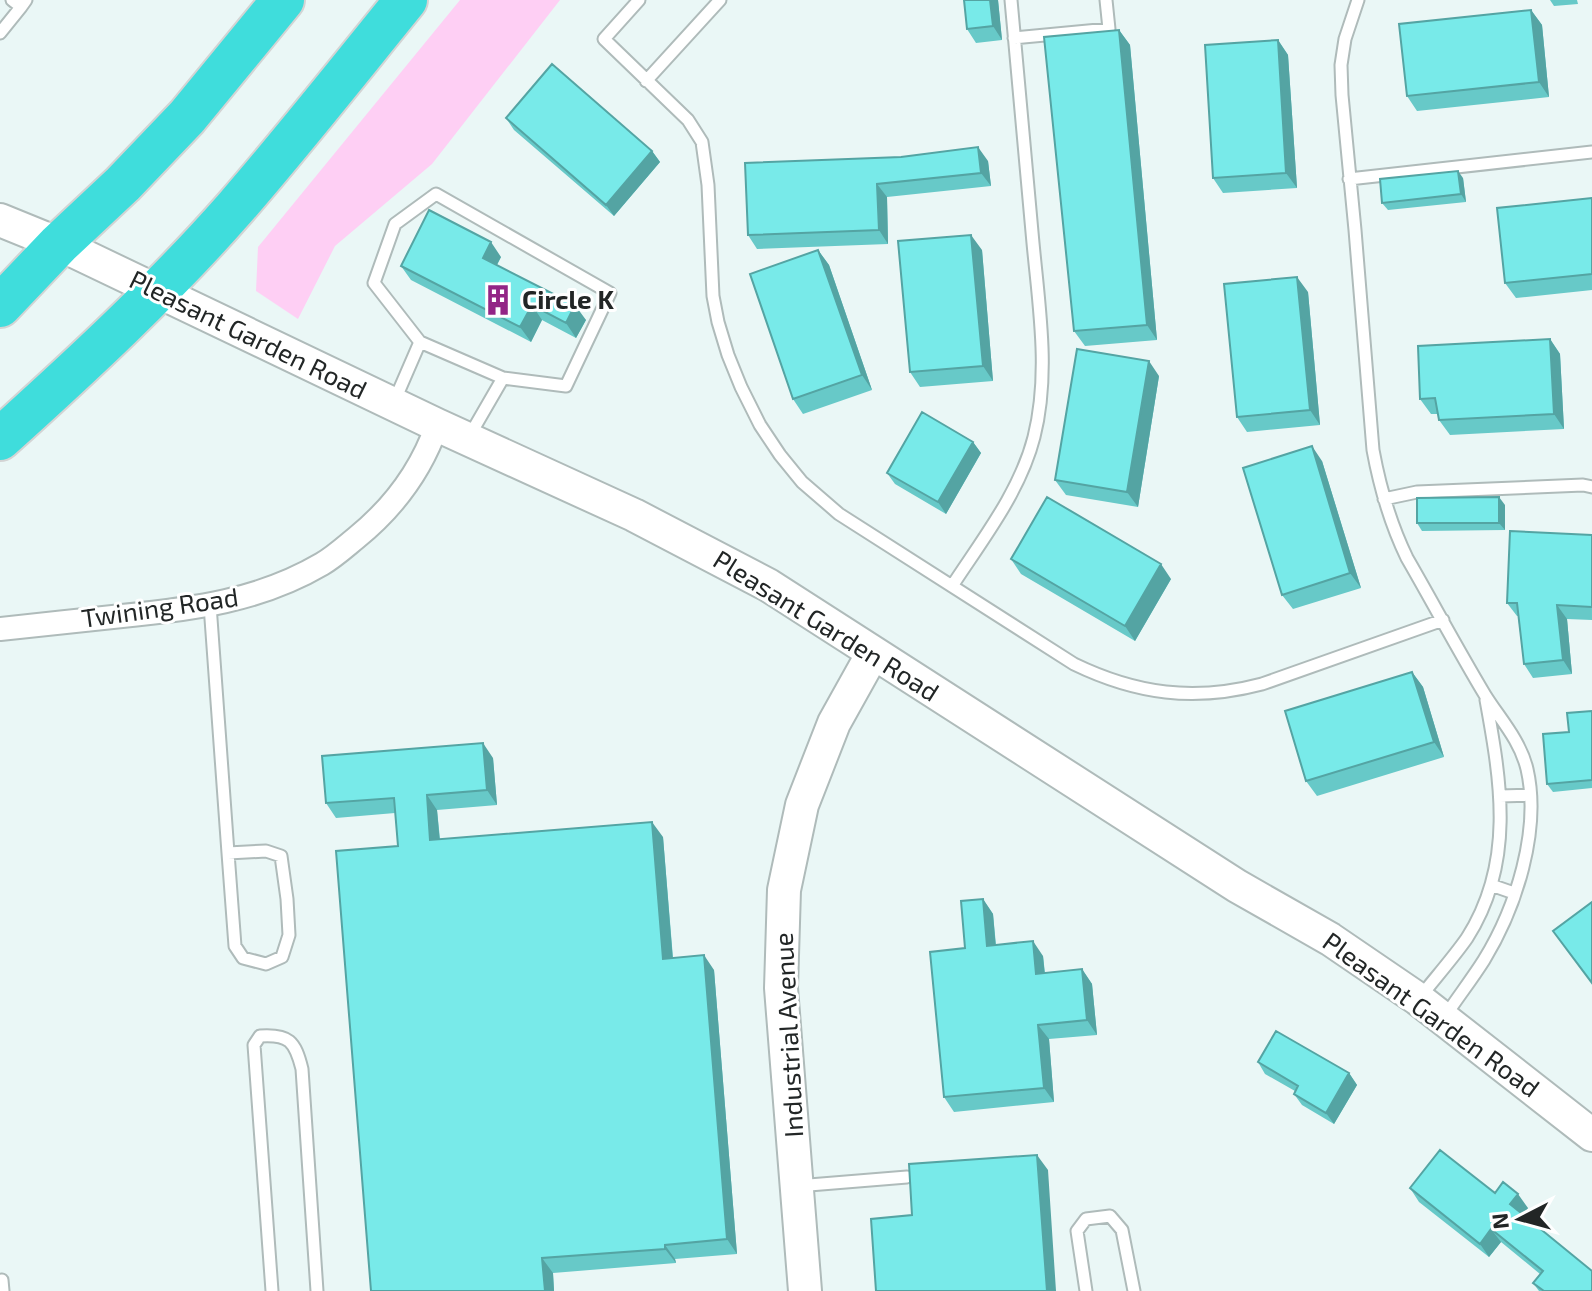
<svg xmlns="http://www.w3.org/2000/svg" width="1592" height="1291" font-family="'Exo 2',sans-serif">
  <style>
    .green { fill: #fecff4 }
    .lines { fill: none; stroke-linecap: round; stroke-linejoin: round }
    .lane-casing { stroke: #afbbba; stroke-width: 15 }
    .street-casing { stroke: #afbbba; stroke-width: 26 }
    .secondary-casing { stroke: #afbbba; stroke-width: 36 }
    .highway-casing { stroke: #d3d4d4; stroke-width: 46 }
    .lane { stroke: #fff; stroke-width: 11 }
    .street { stroke: #fff; stroke-width: 22 }
    .secondary { stroke: #fff; stroke-width: 32 }
    .highway { stroke: #3fdddc; stroke-width: 42 }
    .wall { fill: #67c9c8 }
    .shaded-wall { fill: #54a4a3 }
    .building { fill: #78eae9; stroke: #54a4a3; stroke-width: 2 }
    .labels { text-anchor: middle; stroke-width: 6; stroke-linejoin: round; paint-order: stroke }
    .poi-label { font-size: 26px; font-weight: bold; fill: #222626; stroke: #fff; text-anchor: start }
    .street-label { font-size: 26px; fill: #222626; stroke: #fff }
  </style>
  <rect width="100%" height="100%" fill="#eaf7f6"/>
  <path class="green" d="M460,0H560L432,164L335,246L298,319L256,291L258,247Z"/>
  <g class="lines">
    <defs>
      <path id="lane" d="M12,0L21,7L26,0
        M639,0L604,39L688,120L702,142L708,185L713,296L718,322L728,355L741,387L760,425L780,455L802,482L839,514L1074,664C1136,694 1194,702 1262,684L1443,620
        M1358,0L1345,39L1341,65L1342,95L1355,230L1373,450C1380,488 1390,523 1407,558C1433,603 1458,650 1485,695C1500,719 1520,740 1527,769C1541,830 1516,908 1484,960C1472,979 1458,997 1446,1015
        M0,33L21,7
        M1014,38L1109,29L1106,0
        M646,81L720,0
        M1349,179L1592,152
        M420,342L503,378
        M394,402L420,342L374,283L395,224L436,194L610,293L566,386L503,378L470,435
        M1384,499L1417,492L1583,485L1592,487
        M952,586C982,540 1020,492 1034,437C1050,374 1039,307 1033,243C1026,162 1018,81 1011,0
        M210,605L228,853L235,946L243,958L266,964L282,957L289,935L287,899L281,856L266,851L228,853
        M1500,796L1530,795
        M1491,885L1514,893
        M1421,996C1436,977 1453,958 1467,938C1515,863 1501,782 1486,700
        M797,1186L907,1177
        M2,1280L3,1291
        M272,1291L254,1045L260,1036C289,1034 295,1041 302,1069L317,1291
        M1086,1291L1077,1231L1086,1219L1110,1216L1122,1230L1134,1291"/>
      <path id="street" d="M0,629C41,625 81,620 122,616C193,609 259,601 322,564C334,557 345,547 356,538C393,508 421,471 437,425"/>
      <path id="secondary" d="M0,220L59,244L437,425L634,515L768,585L1237,886L1330,939L1418,999L1592,1135
        M805,1291L781,988L784,890L802,805L834,723L873,653"/>
      <path id="highway" d="M0,306L59,244L123,184L187,117L283,0
        M0,439C81,366 163,290 235,208C294,140 350,69 406,0"/>
    </defs>
    <use href="#lane" class="lane-casing"/>
    <use href="#street" class="street-casing"/>
    <use href="#secondary" class="secondary-casing"/>
    <use href="#highway" class="highway-casing"/>
    <use href="#lane" class="lane"/>
    <use href="#street" class="street"/>
    <use href="#secondary" class="secondary"/>
    <use href="#highway" class="highway"/>
  </g>
  <path class="wall" d="M964,0H998L1002,40L976,43L967,29Z
    M1550,0H1577L1578,4L1554,6Z
    M1531,10L1542,25L1549,97L1417,111L1407,96Z
    M1119,30L1130,45L1157,340L1085,346L1074,331Z
    M1278,40L1288,55L1297,188L1223,193L1213,178Z
    M506,118L652,151L660,162L614,216L514,130Z
    M988,161L991,186L887,197L888,244L757,249L748,235L745,163Z
    M1463,178L1466,202L1388,210L1382,203Z
    M1592,198V290L1516,298L1505,283Z
    M818,250L829,265L872,390L803,414L793,399Z
    M982,250L993,381L920,387L910,372Z
    M501,257L497,265L586,320L576,338L542,320L531,342L411,280L401,266Z
    M1308,292L1320,425L1247,432L1237,417Z
    M1550,339L1560,354L1564,429L1450,435L1439,420L1438,414H1431L1420,399Z
    M1159,376L1138,507L1066,495L1055,480Z
    M973,442L981,453L946,514L895,484L887,473Z
    M1322,461L1361,588L1293,609L1282,595Z
    M1505,505V530L1422,531L1417,523Z
    M1592,535V620L1567,619L1572,674L1533,678L1524,664L1518,616H1517L1507,603Z
    M1011,559L1171,579L1135,641L1021,574Z
    M1412,672L1423,687L1444,757L1317,796L1306,781Z
    M1592,711V788L1553,792L1547,784L1569,732Z
    M493,758L497,805L437,810L440,839L663,837L673,958L714,970L737,1254L675,1259L676,1263L553,1273L554,1291H371L398,846L395,813L336,818L326,803Z
    M983,899L993,914L996,945L1043,956L1045,973L1082,969L1092,984L1097,1035L1049,1039L1054,1102L954,1112L944,1097L965,948Z
    M1258,1062L1349,1073L1357,1085L1334,1124L1302,1105L1294,1094L1295,1091L1265,1074Z
    M1410,1188L1528,1208L1523,1215L1592,1291H1539L1533,1283L1540,1274L1501,1242L1489,1257L1419,1202Z"/>
  <path class="shaded-wall" d="M990,0H998L1002,40L993,26Z
    M1531,10L1542,25L1549,97L1539,82Z
    M1119,30L1130,45L1157,340L1147,325Z
    M1278,40L1288,55L1297,188L1286,173Z
    M978,147L988,161L991,186L981,173Z
    M652,151L660,162L614,216L606,205Z
    M1458,171L1463,178L1466,202L1461,194Z
    M877,184L887,197L888,244L879,230Z
    M971,235L982,250L993,381L983,366Z
    M491,242L501,257L493,272L483,258Z
    M818,250L829,265L872,390L862,375Z
    M1297,277L1308,292L1320,425L1310,410Z
    M532,305L542,320L531,342L520,327Z
    M575,305L586,320L576,338L566,323Z
    M1550,339L1560,354L1564,429L1554,414Z
    M1149,361L1159,376L1138,507L1127,492Z
    M973,442L981,453L946,514L938,502Z
    M1312,446L1322,461L1361,588L1350,573Z
    M1499,497L1505,505V530L1499,523Z
    M1161,564L1171,579L1135,641L1125,626Z
    M1557,605L1567,619L1572,674L1563,660Z
    M1412,672L1423,687L1444,757L1434,742Z
    M483,743L493,758L497,805L487,790Z
    M427,795L437,810L441,855L430,840Z
    M652,822L663,837L674,974L663,959Z
    M983,899L993,914L997,961L987,946Z
    M1033,941L1043,956L1046,988L1036,974Z
    M704,955L714,970L737,1254L727,1239Z
    M1082,969L1092,984L1097,1035L1087,1020Z
    M1038,1025L1049,1039L1054,1102L1044,1088Z
    M1349,1073L1357,1085L1334,1124L1326,1113Z
    M1037,1155L1048,1170L1056,1291H1047Z
    M1518,1194L1528,1208L1520,1218L1510,1204Z
    M1491,1229L1501,1242L1489,1257L1480,1244Z
    M665,1245L675,1259L676,1263L665,1249Z
    M542,1258L553,1273L554,1291H545Z"/>
  <path class="building" d="M964,0H990L993,26L967,29Z
    M1531,10L1539,82L1407,96L1399,24Z
    M1119,30L1147,325L1074,331L1044,37Z
    M1278,40L1286,173L1213,178L1205,45Z
    M552,64L652,151L606,205L506,118Z
    M978,147L981,173L877,184L879,230L748,235L745,163L901,157Z
    M1458,171L1461,194L1382,203L1380,179Z
    M1592,198V274L1505,283L1497,208Z
    M429,210L491,242L483,258L575,305L566,323L532,305L520,327L401,266Z
    M971,235L983,366L910,372L898,241Z
    M818,250L862,375L793,399L750,274Z
    M1297,277L1310,410L1237,417L1224,284Z
    M1550,339L1554,414L1439,420L1435,398L1420,399L1418,346Z
    M1077,349L1149,361L1127,492L1055,480Z
    M922,412L973,442L938,502L887,473Z
    M1312,446L1350,573L1282,595L1243,468Z
    M1047,497L1161,564L1125,626L1011,559Z
    M1499,497V523H1417V498Z
    M1510,531L1592,535V607L1557,605L1563,660L1524,664L1517,603H1507Z
    M1412,672L1434,742L1306,781L1285,711Z
    M1592,711V780L1547,784L1543,734L1569,732L1567,713Z
    M483,743L487,790L427,795L430,840L652,822L663,959L704,955L727,1239L665,1245V1249L542,1258L545,1291H371L336,851L398,846L394,798L326,803L322,756Z
    M983,899L987,946L1033,941L1036,974L1082,969L1087,1020L1038,1025L1044,1088L944,1097L930,952L965,948L961,901Z
    M1592,902V983L1553,931Z
    M1276,1031L1349,1073L1326,1113L1294,1094L1298,1086L1258,1062Z
    M1440,1150L1495,1193L1503,1182L1518,1194L1510,1204L1592,1271V1291H1544L1533,1283L1543,1271L1491,1229L1480,1244L1410,1188Z
    M1037,1155L1047,1291H876L871,1219L912,1215L909,1164Z"/>
  <defs>
    <symbol id="building-bare" viewBox="-9 -9 18 18"><path d="M-4-6H4V6H1V3H-1V6H-4ZM-2.5-4.3h1.7v1.8h-1.7ZM.8-4.3h1.7v1.8H.8ZM-2.5-1h1.7V.8h-1.7ZM.8-1h1.7V.8H.8Z" fill="#932586" stroke="#fff" stroke-width="2.5" paint-order="stroke"/></symbol>
  </defs>
  <g fill-rule="evenodd">
    <use href="#building-bare" x="476" y="278" width="44" height="44"/>
  </g>
  <g class="labels">
    <g class="poi-label">
      <text x="522" y="309">Circle K</text>
    </g>
    <g class="street-label">
      <text transform="translate(248 335) rotate(26)" y="9">Pleasant Garden Road</text>
      <text transform="translate(160 608) rotate(-8)" y="9">Twining Road</text>
      <text transform="translate(826 626) rotate(32)" y="9">Pleasant Garden Road</text>
      <text transform="translate(1431 1015) rotate(36)" y="9">Pleasant Garden Road</text>
      <text transform="translate(789 1035) rotate(-93)" y="9">Industrial Avenue</text>
    </g>
  </g>
  <g transform="translate(1520 1219) rotate(264)" stroke="#ffffff" stroke-width="6" paint-order="stroke">
  <path d="M0-6L14 30L0 20L-14 30Z" fill="#222626"/>
  <text y="-12" font-size="22" font-weight="bold" text-anchor="middle" fill="#222626">N</text>
  </g>
</svg>
